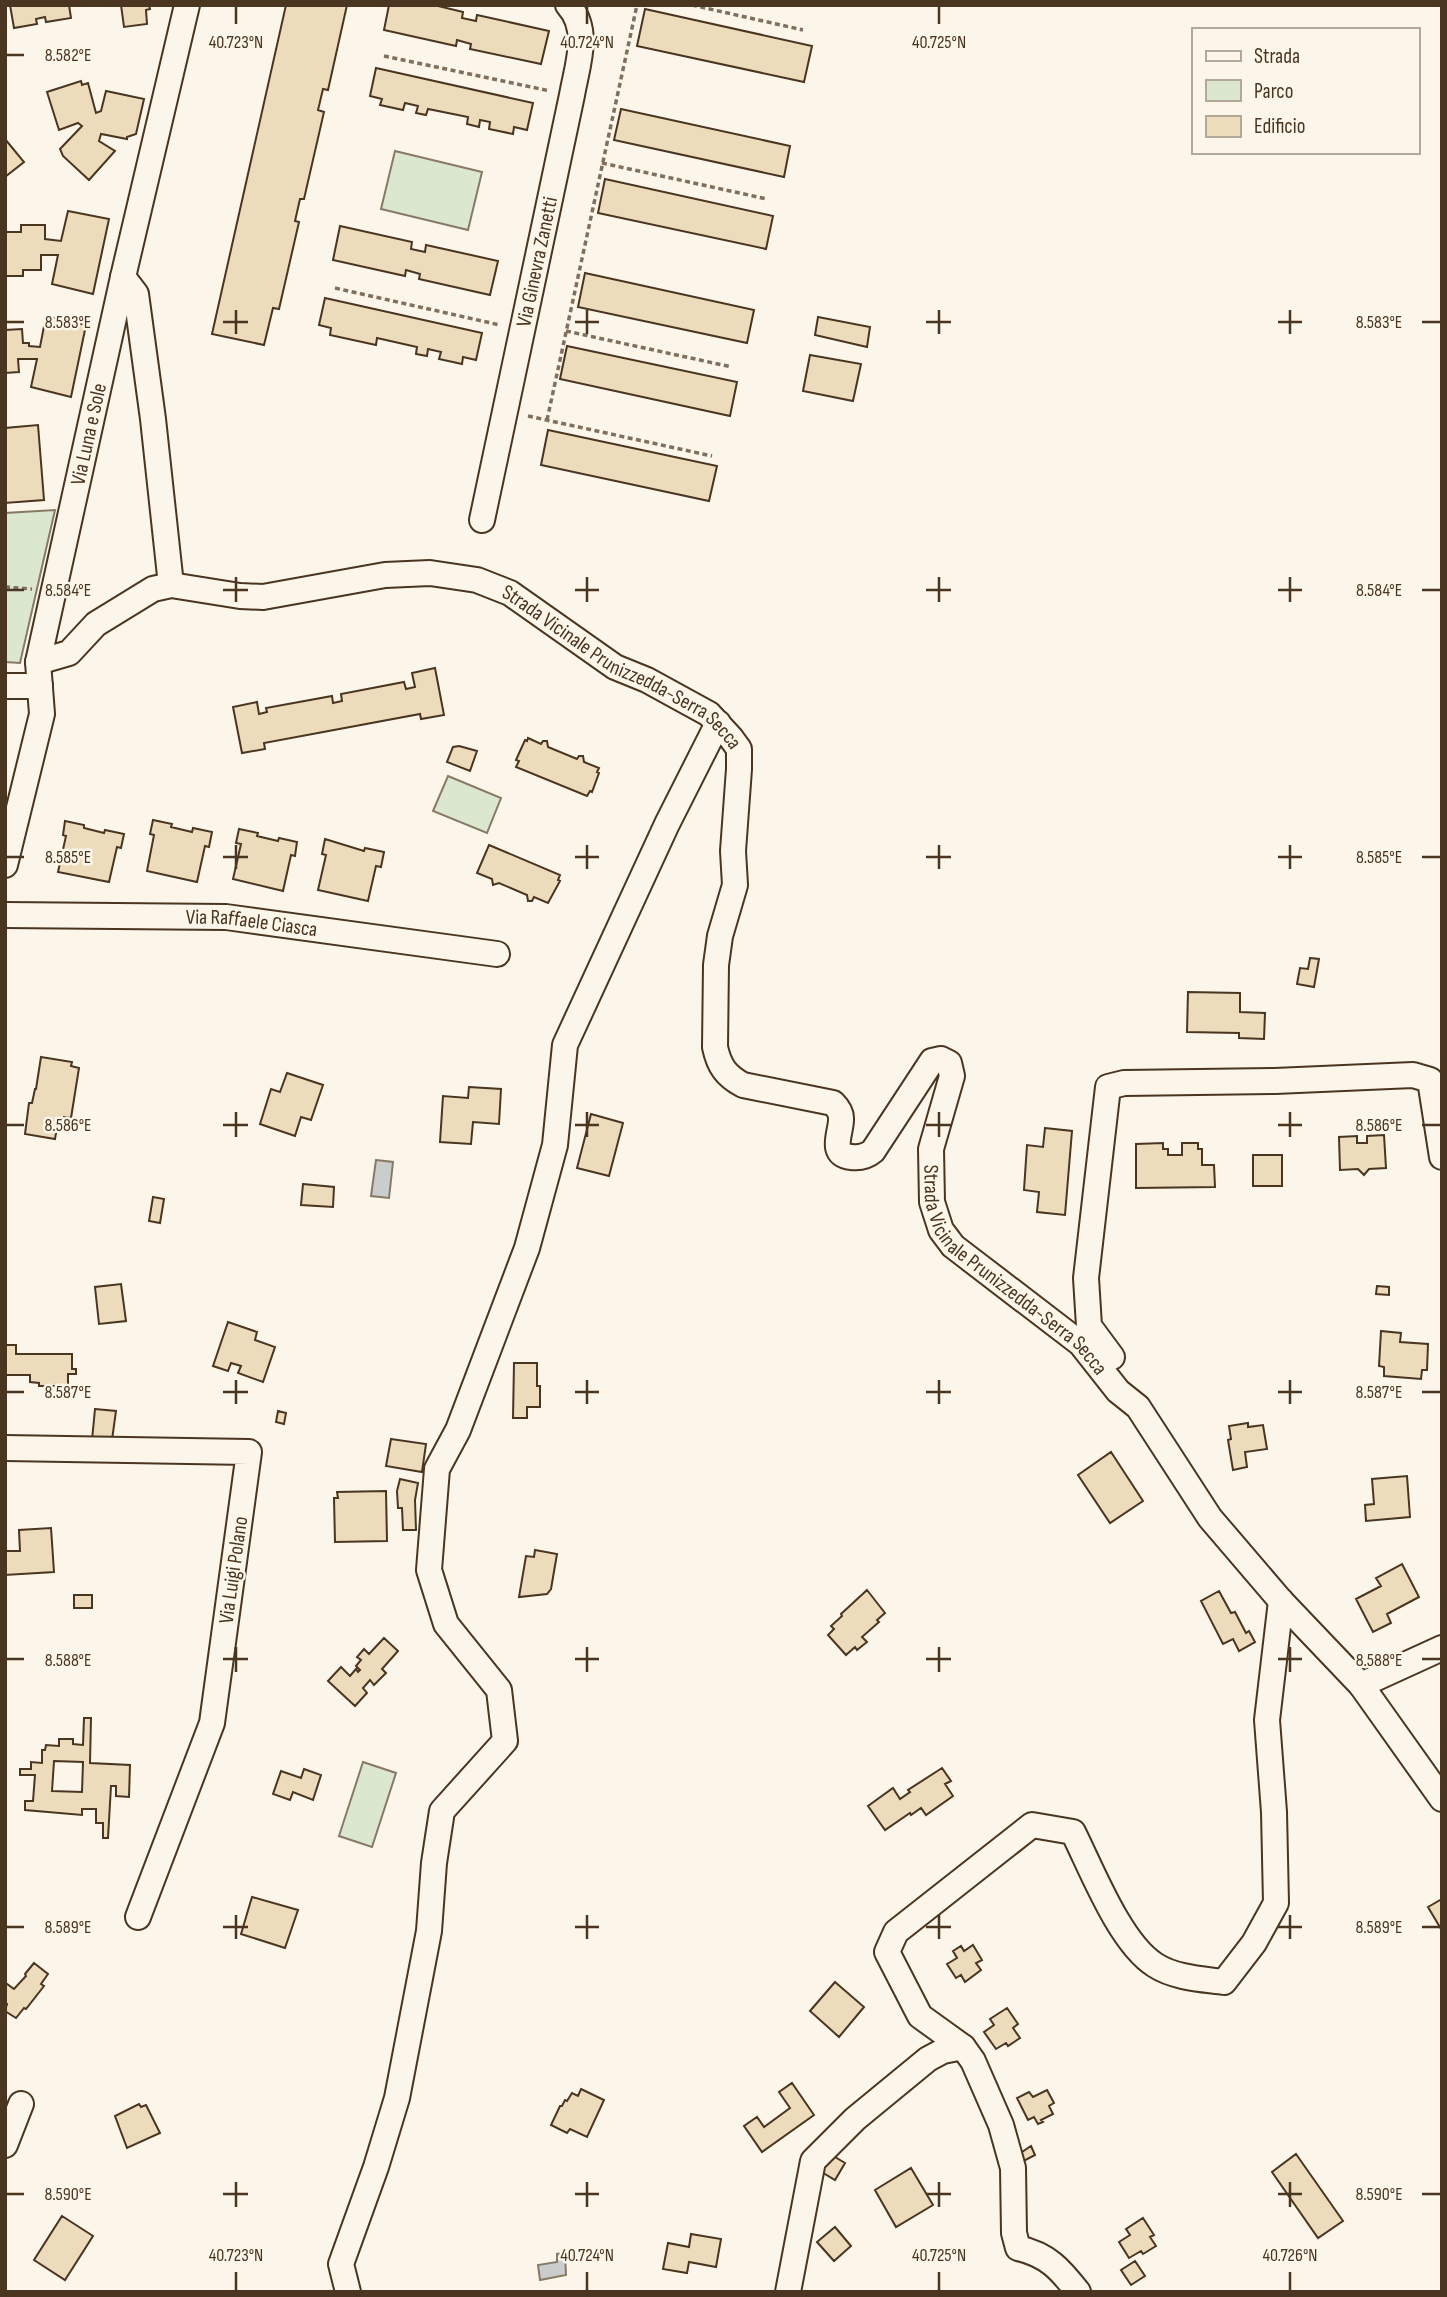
<svg xmlns="http://www.w3.org/2000/svg" width="1447" height="2297" font-family="'Sofia Sans Condensed',sans-serif">
  <style>
    .green { fill: #dce7d0; stroke: #887966; stroke-width: 2 }
    .water { fill: #c9cecd; stroke: #887966; stroke-width: 2 }
    .building { fill: #ecdcbc; stroke: #4a3520; stroke-width: 2; fill-rule: evenodd }
    .lines { fill: none; stroke-linecap: round; stroke-linejoin: round }
    .minor-casing { stroke: #4a3520; stroke-width: 28 }
    .path { stroke: #7f6f5c; stroke-width: 3.5; stroke-dasharray: 5 3.5; stroke-linecap: butt }
    .minor { stroke: #fbf6e9; stroke-width: 24 }
    .ticks { fill: none; stroke: #4a3520; stroke-width: 2.5 }
    .labels { text-anchor: middle; stroke-width: 5; stroke-linejoin: round; paint-order: stroke }
    .street-label { font-size: 21px; fill: #4a3520; stroke: #fbf6e9 }
    .ticks-label { font-size: 18px; text-anchor: middle; fill: #4a3520; stroke: #fbf6e9; stroke-width: 5; stroke-linejoin: round; paint-order: stroke }
  </style>
  <rect width="100%" height="100%" fill="#fbf6e9"/>
  <path class="green" d="M395,151L482,172L468,230L381,209Z
    M55,510L20,663L5,662V513Z
    M448,776L501,798L487,833L433,811Z
    M363,1762L396,1773L372,1847L339,1836Z"/>
  <path class="water" d="M376,1160L393,1162L389,1198L371,1196Z
    M565,2253L566,2275L540,2280L538,2265L557,2262V2254Z"/>
  <path class="building" d="M10,5H69L71,18L46,22L45,17L36,19L37,24L14,28Z
    M121,5H149L150,9L146,10L147,24L124,27Z
    M286,5H347L328,90L323,89L318,110L324,112L304,199H300L295,221L299,222L279,309L273,308L264,345L212,334Z
    M389,5H434L463,12L462,18L476,21L477,15L549,31L541,64L470,49L471,44L457,40L456,46L384,30Z
    M645,9L812,46L804,82L637,46Z
    M376,68L533,103L527,130L514,127L513,134L489,129L490,122L480,120L479,127L467,124L468,117L428,109L426,115L416,113L418,106L405,103L403,110L380,105L382,99L370,96Z
    M81,81L82,85L88,83L96,113L101,111L106,91L144,99L136,134L127,137V139L101,134L99,141L115,151L89,180L63,156L60,149L82,126L78,123L59,130L47,92Z
    M621,109L790,146L784,177L614,140Z
    M5,139L24,162L5,177Z
    M605,179L773,216L766,249L598,213Z
    M68,211L109,219L93,294L52,284L58,255H41V270H23V276H6L5,232H21V225H45V239L61,241Z
    M340,226L412,242L411,249L425,252L426,245L498,261L490,295L419,279L420,274L406,270L405,276L333,260Z
    M585,273L754,310L747,343L578,307Z
    M325,298L482,333L476,360L463,357L462,364L439,359L441,352L428,349L427,356L416,354L417,347L377,338L376,345L330,335L331,328L319,325Z
    M46,316L86,325L71,397L31,387L37,359H18L19,372L5,373V330L22,329L23,343H29V346L40,347Z
    M818,317L870,327L867,347L815,335Z
    M567,346L737,382L730,416L560,379Z
    M810,355L861,364L853,401L803,391Z
    M38,425L44,500L5,503V428Z
    M548,430L717,466L709,501L541,465Z
    M435,668L444,715L421,719L420,714L264,743L265,749L242,753L233,707L257,702L259,714L267,712L266,708L332,696L333,703L342,701L341,694L404,682L406,689L415,687L412,673Z
    M528,738L541,744L543,741H547L548,747L577,759L579,756H583L584,762L599,768L597,772L599,773L592,792L590,791L587,796L516,767L519,761L516,760L525,740L527,741Z
    M459,746L477,751L470,771L447,762L453,747Z
    M153,820L172,824L171,827L192,832L193,828L212,832L209,847L205,846L197,882L147,871L154,835L150,834Z
    M65,821L84,825V828L104,833L105,830L124,834L121,848L117,847L109,882L58,872L66,836L63,835Z
    M239,829L258,833L257,836L278,841L279,838L297,842L295,856L291,855L283,891L233,879L241,844L236,843Z
    M325,839L364,851L365,848L384,852L381,867L376,866L368,901L318,890L326,855L322,854Z
    M489,845L560,875L558,880L560,881L548,903L534,897L532,901H528L527,895L499,883L493,885L492,879L477,873Z
    M1310,958L1319,959L1314,987L1297,984L1300,968L1308,969Z
    M1188,992L1240,993V1012L1265,1013L1264,1039L1239,1038V1033L1187,1032Z
    M41,1057L72,1062L71,1066L79,1068L71,1118L64,1117L63,1121H58L55,1139L25,1134L29,1103H32L35,1089H36Z
    M287,1073L323,1085L311,1120L301,1117L295,1136L260,1124L271,1089L280,1092Z
    M469,1087L501,1089L499,1124L473,1122L471,1144L440,1142L443,1096L468,1098Z
    M591,1114L623,1123L609,1176L577,1168Z
    M1045,1128L1072,1131L1065,1215L1037,1212L1039,1192L1024,1190L1027,1145L1043,1147Z
    M1384,1135L1386,1168L1369,1169L1364,1175L1358,1169L1340,1170L1339,1137L1357,1136V1143H1367V1136Z
    M1163,1143V1149H1168V1155H1182V1143H1198V1149H1202V1165H1214L1215,1187L1136,1188V1144Z
    M1253,1155H1282V1186H1253Z
    M303,1184L334,1187L333,1207L301,1205Z
    M153,1197L164,1199L160,1223L149,1221Z
    M121,1284L126,1321L99,1324L95,1287Z
    M1377,1286L1389,1287V1295L1376,1294Z
    M228,1322L257,1332L255,1340L275,1347L263,1382L238,1373L241,1366L231,1363L228,1371L213,1366Z
    M1381,1331L1401,1333L1400,1342L1428,1344L1427,1370H1422L1421,1379L1384,1376V1367L1379,1366Z
    M5,1345H16V1354H72V1369H76V1374H68V1386H39V1383L30,1382V1375H5Z
    M514,1363H537V1386H540V1407H527V1418H513Z
    M95,1409L116,1411L112,1440H92Z
    M278,1411L286,1413L284,1424L276,1422Z
    M1248,1423V1427L1263,1425L1267,1449L1245,1452L1247,1467L1233,1470L1228,1440L1231,1439L1229,1426Z
    M391,1439L426,1444L422,1472L386,1466Z
    M1111,1452L1143,1501L1110,1523L1078,1475Z
    M1407,1476L1410,1517L1366,1521L1365,1505L1374,1504L1372,1479Z
    M400,1479L418,1483L415,1500L416,1530H403L402,1508H398L397,1491Z
    M386,1491L387,1541L335,1542L334,1498H338L337,1492Z
    M51,1528L54,1572L5,1575V1551H20L19,1530Z
    M535,1550L557,1554L551,1589L547,1594L519,1597L526,1556L534,1557Z
    M1402,1564L1419,1597L1387,1614L1391,1623L1373,1632L1356,1599L1381,1586L1376,1578Z
    M867,1590L885,1613L877,1620L879,1622L862,1637L867,1642L857,1650L855,1647L846,1655L828,1635L834,1629L831,1626L842,1616L841,1614Z
    M1219,1591L1231,1613L1235,1612L1246,1633L1249,1631L1255,1642L1239,1651L1233,1639L1223,1644L1201,1601Z
    M74,1595H92V1608H74Z
    M384,1638L398,1651L382,1669L386,1673L374,1685L370,1680L363,1688L367,1693L355,1706L328,1681L341,1667L350,1676L356,1669L358,1672L360,1670L356,1666L361,1660L357,1657L364,1649L369,1654Z
    M84,1718H91L90,1763L130,1765L129,1797L116,1796V1786H111L108,1838H103V1823H96V1809H82V1815L25,1810V1801H33L35,1775H20V1769H31V1762L42,1763V1750H45L46,1745L59,1746V1739H73V1744L83,1745ZM54,1761L83,1762L82,1792L52,1791Z
    M942,1768L951,1781L945,1784L953,1796L926,1815L921,1808L911,1815L910,1813L885,1830L868,1806L893,1788L900,1799L910,1792L908,1790Z
    M304,1769L321,1775L313,1800L293,1792L290,1800L273,1794L281,1771L301,1778Z
    M252,1897L298,1910L285,1948L241,1934Z
    M1442,1899V1929H1441L1428,1907Z
    M973,1945L982,1960L976,1963L981,1970L965,1982L961,1975L956,1978L947,1964L957,1958L953,1951L961,1946L964,1951Z
    M34,1963L48,1974L41,1984L44,1986L26,2009L24,2008L16,2018L5,2011L7,2004L5,2003V1985L7,1984L14,1989L26,1976L25,1974Z
    M835,1982L864,2007L839,2037L810,2011Z
    M1007,2008L1018,2024L1013,2028L1020,2038L1008,2046L1006,2043L996,2049L984,2032L994,2025L990,2019Z
    M792,2083L814,2115L762,2152L744,2126L757,2117L764,2127L790,2108L779,2092Z
    M581,2089L604,2100L587,2137L570,2129L567,2133L551,2125L560,2106H562L565,2100L567,2101L572,2093L578,2096Z
    M1047,2090L1054,2103L1049,2106L1053,2114L1041,2120L1043,2122L1038,2124L1034,2117L1028,2120L1017,2098L1029,2092L1033,2097Z
    M139,2104L141,2107L146,2105L160,2133L127,2148L115,2116Z
    M1031,2146L1035,2155L1020,2163L1022,2152Z
    M830,2154L845,2163L835,2180L820,2171Z
    M1296,2154L1343,2221L1318,2238L1272,2172Z
    M911,2168L933,2205L896,2227L875,2190Z
    M62,2216L93,2236L65,2280L34,2260Z
    M1143,2218L1154,2235L1150,2237L1156,2246L1143,2254L1141,2251L1129,2258L1119,2242L1130,2235L1126,2229Z
    M835,2227L851,2246L834,2261L817,2242Z
    M691,2234L721,2239L716,2267L689,2262L687,2273L663,2269L668,2243L689,2247Z
    M1135,2261L1145,2276L1131,2285L1121,2270Z"/>
  <g class="lines">
    <defs>
      <g id="minor">
        <path d="M123,277L136,294L153,419L171,585"/>
        <path id="s1" d="M482,520L572,95C577,66 591,30 568,5"/>
        <path id="s2" d="M38,662L69,653L96,624L153,589L171,585L240,596L263,597L385,575L430,573L477,580L510,593L615,667L647,680L709,714L731,738L739,749V769L733,851L735,885L720,936L716,965L715,1047C719,1066 726,1076 743,1085L833,1103C837,1107 841,1112 841,1118C842,1131 828,1155 851,1157C859,1158 867,1156 873,1151L932,1061L941,1059L949,1063L952,1076L931,1149L932,1202L941,1230L953,1246L1081,1344L1118,1391L1138,1407L1210,1518L1281,1601L1361,1685L1442,1799"/>
        <path d="M5,686H40"/>
        <path id="s3" d="M5,865L42,714L38,662L123,277L187,5"/>
        <path id="s4" d="M5,915L226,917L497,954"/>
        <path d="M1112,1357L1089,1326L1086,1278L1108,1087L1124,1083L1275,1081L1413,1075L1430,1080L1442,1157"/>
        <path d="M5,1448L249,1452L212,1723L138,1917"/>
        <path d="M1361,1685L1442,1648"/>
        <path d="M5,2145L21,2104"/>
        <path d="M348,2292L341,2264L376,2167L397,2098L429,1931L434,1863L442,1811L505,1741L499,1690L446,1624L429,1570L437,1469L458,1430L527,1248L555,1145L565,1045L667,824L718,723"/>
        <path d="M788,2292L813,2161L855,2119L928,2059L943,2051L963,2047"/>
        <path d="M1078,2292C1060,2269 1048,2255 1018,2248L1014,2233L1013,2168L1001,2125L973,2061L963,2047L920,2016L887,1952L896,1932L1032,1825L1073,1832C1092,1870 1120,1943 1155,1965C1175,1978 1202,1979 1224,1982L1254,1943L1276,1903L1274,1812L1267,1720L1281,1601"/>
      </g>
    </defs>
    <use href="#minor" class="minor-casing"/>
    <path class="path" d="M692,5L803,30
      M384,56L550,91
      M602,163L767,199
      M335,288L500,325
      M566,331L732,367
      M528,416L712,456
      M547,420L637,5
      M5,587L32,589"/>
    <use href="#minor" class="minor"/>
  </g>
  <path class="ticks" d="M236,7V24M587,7V24M939,7V24M7,55H24M236,310V334M587,310V334M939,310V334M1290,310V334M7,322H24M223,322H248M575,322H599M926,322H951M1278,322H1302M1422,322H1440M236,577V602M587,577V602M939,577V602M1290,577V602M7,590H24M223,590H248M575,590H599M926,590H951M1278,590H1302M1422,590H1440M236,845V869M587,845V869M939,845V869M1290,845V869M7,857H24M223,857H248M575,857H599M926,857H951M1278,857H1302M1422,857H1440M236,1112V1137M587,1112V1137M939,1112V1137M1290,1112V1137M7,1125H24M223,1125H248M575,1125H599M926,1125H951M1278,1125H1302M1422,1125H1440M236,1380V1404M587,1380V1404M939,1380V1404M1290,1380V1404M7,1392H24M223,1392H248M575,1392H599M926,1392H951M1278,1392H1302M1422,1392H1440M236,1647V1672M587,1647V1672M939,1647V1672M1290,1647V1672M7,1659H24M223,1659H248M575,1659H599M926,1659H951M1278,1659H1302M1422,1659H1440M236,1915V1939M587,1915V1939M939,1915V1939M1290,1915V1939M7,1927H24M223,1927H248M575,1927H599M926,1927H951M1278,1927H1302M1422,1927H1440M236,2182V2207M587,2182V2207M939,2182V2207M1290,2182V2207M7,2194H24M223,2194H248M575,2194H599M926,2194H951M1278,2194H1302M1422,2194H1440M236,2272V2290M587,2272V2290M939,2272V2290M1290,2272V2290"/>
  <g class="labels">
    <g class="street-label">
      <text dy="7" stroke="none"><textPath href="#s1" startOffset="264">Via Ginevra Zanetti</textPath></text>
      <text dy="7" stroke="none"><textPath href="#s3" startOffset="441">Via Luna e Sole</textPath></text>
      <text dy="7" stroke="none"><textPath href="#s2" startOffset="637">Strada Vicinale Prunizzedda-Serra Secca</textPath></text>
      <text dy="7" stroke="none"><textPath href="#s4" startOffset="247">Via Raffaele Ciasca</textPath></text>
      <text dy="7" stroke="none"><textPath href="#s2" startOffset="1684">Strada Vicinale Prunizzedda-Serra Secca</textPath></text>
      <text transform="translate(233 1570) rotate(-82)" y="7">Via Luigi Polano</text>
    </g>
  </g>
  <g class="ticks-label">
    <text x="236" y="48">40.723°N</text>
    <text x="587" y="48">40.724°N</text>
    <text x="939" y="48">40.725°N</text>
    <text x="68" y="61">8.582°E</text>
    <text x="1379" y="328">8.583°E</text>
    <text x="68" y="328">8.583°E</text>
    <text x="1379" y="596">8.584°E</text>
    <text x="68" y="596">8.584°E</text>
    <text x="1379" y="863">8.585°E</text>
    <text x="68" y="863">8.585°E</text>
    <text x="1379" y="1131">8.586°E</text>
    <text x="68" y="1131">8.586°E</text>
    <text x="1379" y="1398">8.587°E</text>
    <text x="68" y="1398">8.587°E</text>
    <text x="68" y="1666">8.588°E</text>
    <text x="1379" y="1666">8.588°E</text>
    <text x="68" y="1933">8.589°E</text>
    <text x="1379" y="1933">8.589°E</text>
    <text x="68" y="2200">8.590°E</text>
    <text x="1379" y="2200">8.590°E</text>
    <text x="236" y="2261">40.723°N</text>
    <text x="587" y="2261">40.724°N</text>
    <text x="939" y="2261">40.725°N</text>
    <text x="1290" y="2261">40.726°N</text>
  </g>
  <rect width="1447" height="2297" fill="none" stroke="#4a3520" stroke-width="14"/>
  <rect x="1192" y="28" width="228" height="126" fill="#fbf6e9" stroke="#b4a999" stroke-width="2"/>
  <rect x="1206" y="51" width="35" height="10" fill="#fbf6e9" stroke="#b4a999" stroke-width="2"/>
  <text x="1254" y="63" font-size="21" fill="#4a3520">Strada</text>
  <rect x="1206" y="80" width="35" height="21" fill="#dce7d0" stroke="#b4a999" stroke-width="2"/>
  <text x="1254" y="98" font-size="21" fill="#4a3520">Parco</text>
  <rect x="1206" y="116" width="35" height="21" fill="#ecdcbc" stroke="#b4a999" stroke-width="2"/>
  <text x="1254" y="133" font-size="21" fill="#4a3520">Edificio</text>
</svg>
